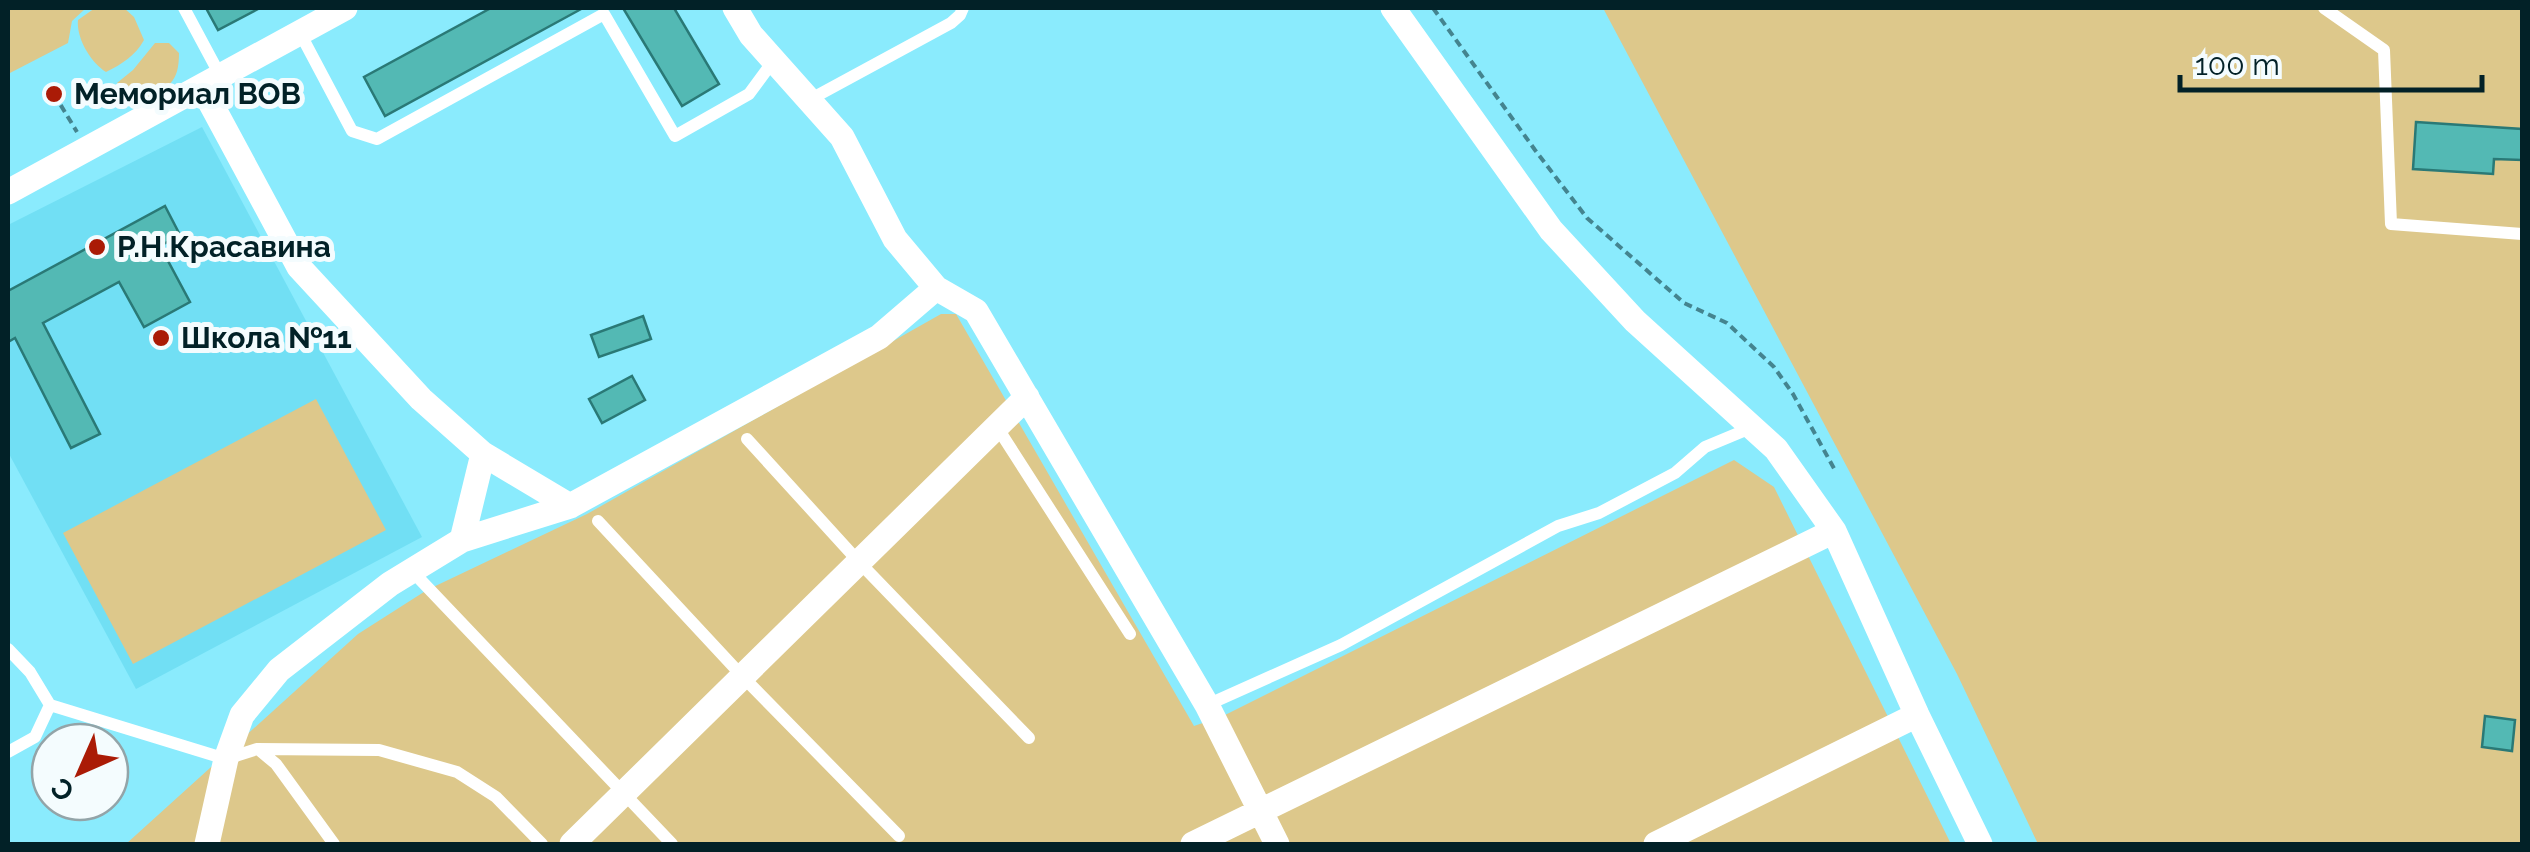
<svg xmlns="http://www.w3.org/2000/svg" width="2530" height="852" font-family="Raleway,sans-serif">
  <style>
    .built { fill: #71dff4 }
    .green { fill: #ddc88b }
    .building { fill: #53b9b4; stroke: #2a7976; stroke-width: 2.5 }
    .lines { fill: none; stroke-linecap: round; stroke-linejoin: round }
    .path { stroke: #44848f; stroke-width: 4; stroke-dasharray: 8 5; stroke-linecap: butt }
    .lane { stroke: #fff; stroke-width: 12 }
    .street { stroke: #fff; stroke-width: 25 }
    .poi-dot { fill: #aa1b06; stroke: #f4fcfe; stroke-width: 4 }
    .labels { text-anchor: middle; stroke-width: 10; stroke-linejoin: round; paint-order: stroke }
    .poi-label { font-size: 30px; font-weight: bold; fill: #022127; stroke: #f4fcfe; text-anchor: start }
  </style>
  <rect width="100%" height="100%" fill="#8aebfd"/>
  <path class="built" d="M202,127L422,537L136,689L8,452V225Z"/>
  <path class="green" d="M11,8H86L72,21L68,43L8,74V13Z
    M95,8H124L134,17L144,40C135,56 122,64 106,72C91,63 76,38 78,20Z
    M1603,8H2522V844H2038L1957,674Z
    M155,43H169L179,53C179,83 169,87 144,99L126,92L117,83L133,70Z
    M941,314H956L1194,726L1223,716L1734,460L1774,487L1951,844H126L358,634L427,590L587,514Z
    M316,399L386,530L133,664L63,533Z"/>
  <path class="building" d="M206,8H260L218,30Z
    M491,8H583L385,116L364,77Z
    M623,8H674L719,84L682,106Z
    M2416,122L2522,129V160L2494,159L2493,174L2413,169Z
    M165,206L180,235L160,246L190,302L144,327L119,282L43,323L100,434L71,448L15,338L8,342V291Z
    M643,316L651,339L599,357L591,335Z
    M632,376L645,400L602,423L589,399Z
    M2485,716L2515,720L2512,751L2482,747Z"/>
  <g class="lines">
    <path class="path" d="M1433,8L1535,150L1587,218L1684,303L1727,323L1774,367L1793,394L1836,472
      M54,94L77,132"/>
    <path class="lane" d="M184,8L221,77
      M2324,8L2384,50L2391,224L2522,234
      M300,33L352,131L377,139L604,14L675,136L749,94L774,60
      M809,100L951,23L960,15L963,8
      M997,427L1130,634
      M747,439L859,562L1029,738
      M598,521L744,678L899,836
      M412,571L672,844
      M8,649L30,672L50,705L35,737L8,752
      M50,705L226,759L257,749L379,750L457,772L496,797L542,844
      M1207,705L1341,645L1558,526L1599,513L1675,473L1705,447L1753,427
      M258,749L276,764L334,844"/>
    <path class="street" d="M735,8L751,35L842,137L895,239L936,288L976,311L1207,705L1277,844
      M1393,8L1551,230L1635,321L1776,449L1834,531L1917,715L1980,844
      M202,87L299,267L421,399L483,454L570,506
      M8,192L345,8
      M462,540L483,454
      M207,844L226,759L242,715L279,670L390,584L462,540L570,506L879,337L936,288
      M572,844L1027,397
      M1193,844L1834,531
      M1656,844L1917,715"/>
  </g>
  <g class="poi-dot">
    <circle cx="54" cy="94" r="10"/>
    <circle cx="97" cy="247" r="10"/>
    <circle cx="161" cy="338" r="10"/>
  </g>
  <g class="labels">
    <g class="poi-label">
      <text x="74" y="104">Мемориал ВОВ</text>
      <text x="117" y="257">Р.Н.Красавина</text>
      <text x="181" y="348">Школа №11</text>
    </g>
  </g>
  <rect width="2530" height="852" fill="none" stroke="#022127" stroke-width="20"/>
  <g transform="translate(80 772) rotate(225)"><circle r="48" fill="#f4fcfe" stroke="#93a4a8" stroke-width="2.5"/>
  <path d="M0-8L18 38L0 25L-18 38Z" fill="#aa1b06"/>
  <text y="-15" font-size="28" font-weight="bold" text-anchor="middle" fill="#022127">С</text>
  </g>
  <path d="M2180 75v15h302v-15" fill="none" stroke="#022127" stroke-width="5"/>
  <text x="2195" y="75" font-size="30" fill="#022127" stroke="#f4fcfe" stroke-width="8" paint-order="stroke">100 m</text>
</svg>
